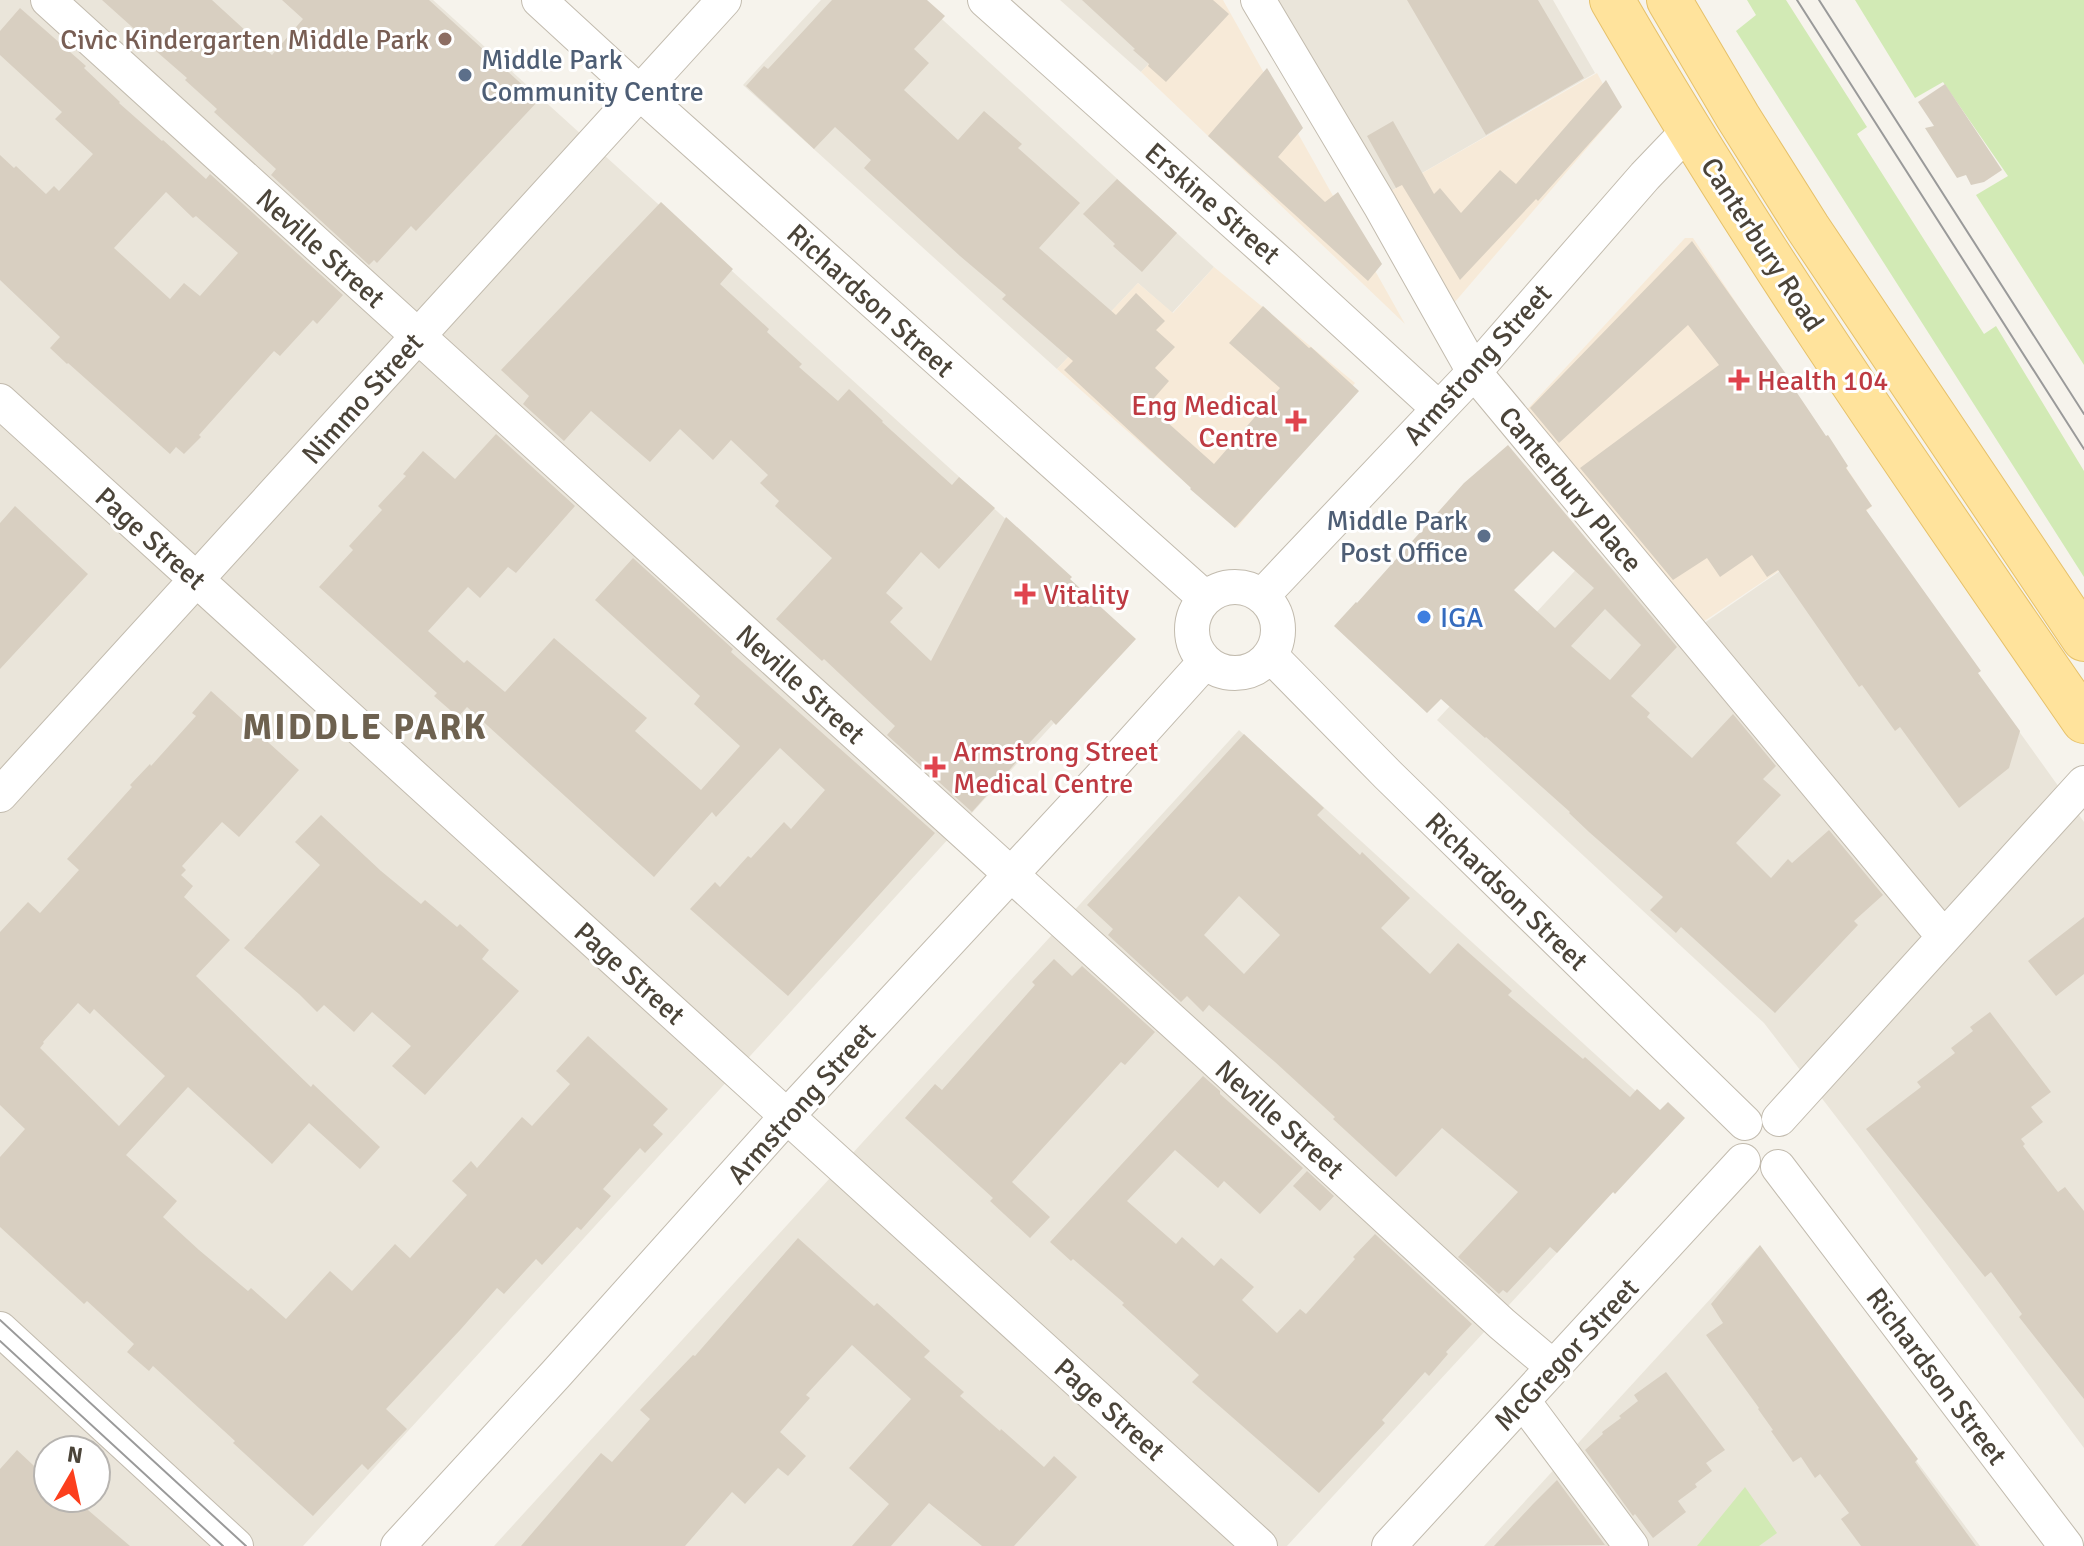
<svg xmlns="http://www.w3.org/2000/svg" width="2084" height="1546" font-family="Signika,sans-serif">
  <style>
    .residential { fill: #eae5da; fill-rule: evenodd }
    .commercial { fill: #f7ead8 }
    .green { fill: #d2eab5 }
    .building { fill: #d8cfc1; fill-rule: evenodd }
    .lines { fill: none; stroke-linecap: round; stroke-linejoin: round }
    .street-casing { stroke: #c2bbae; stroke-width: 36 }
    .primary-casing { stroke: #e6c16a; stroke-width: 46 }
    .street { stroke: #fff; stroke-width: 34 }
    .primary { stroke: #ffe39c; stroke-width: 44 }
    .tram { stroke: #9a9a9a; stroke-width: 2 }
    .education-dot { fill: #8d6e63; stroke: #fff; stroke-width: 3 }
    .service-dot { fill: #5c6f8a; stroke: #fff; stroke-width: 3 }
    .health-dot { fill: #e0444e; stroke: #fff; stroke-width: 3 }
    .shop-dot { fill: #3f7fe0; stroke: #fff; stroke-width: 3 }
    .labels { text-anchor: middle; stroke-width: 6; stroke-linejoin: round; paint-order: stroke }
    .education-label { font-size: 28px; fill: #785e54; stroke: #fff; text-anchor: end }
    .service-label { font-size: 28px; fill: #4e5e75; stroke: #fff; text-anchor: start }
    .street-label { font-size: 28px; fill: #4b4439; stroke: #fff }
    .health-label { font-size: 28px; fill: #be3a42; stroke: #fff; text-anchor: start }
    .shop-label { font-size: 28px; fill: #366cbe; stroke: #fff; text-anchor: start }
    .district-label { font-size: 36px; font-weight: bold; letter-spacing: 2px; fill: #6e6250; stroke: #fff }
  </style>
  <rect width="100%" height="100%" fill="#f6f3ec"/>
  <path class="residential" d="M0,0H433L1030,541L948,630L1054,723L303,1546H0ZM48,1450H96V1498H48Z
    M821,0H921L1214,267L1172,313L1138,283L1057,369L743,85Z
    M1060,0H1209L1141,72Z
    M1278,0H1553L1595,73L1391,191Z
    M1863,514L2084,822V1448L1857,1144L1764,1023L1437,720L1595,549L1678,641Z
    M1239,730L1674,1126L1287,1546H494Z
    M1757,1248L1980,1546H1484Z"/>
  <path class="commercial" d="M1209,0H1223L1405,324L1141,72Z
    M1597,73L1618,112L1454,303L1391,191Z
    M1685,238H1693L1872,506L1863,514L1700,624L1521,416Z
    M1214,267L1355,383L1237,528L1057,369L1138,283L1173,313Z"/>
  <path class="green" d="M1747,0H1786L1867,127L1857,134L1984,334L1996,326L2084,471V577L1736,31L1756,15Z
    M1855,0H2084V365L1976,195L2008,176L1943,82L1915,98Z
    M1745,1487L1777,1533L1759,1546H1697Z"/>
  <path class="building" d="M102,0H212L272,55L303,19L282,0H429L539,100L416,231L411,226L377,263L374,260L369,265L271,175L276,169L214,112L217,109L185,80L187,78L149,45L150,43Z
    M832,0H927L945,16L914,49L929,63L904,90L958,140L984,111L1022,144L1018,148L1080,203L1039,248L1116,315L1136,293L1165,321L1156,330L1175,347L1155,368L1169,381L1148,405L1214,464L1280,388L1229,343L1263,306L1309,348L1311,347L1359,391L1235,528L1190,489L1191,488L1064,370L1073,361L1002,299L1006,295L960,256L864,168L871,160L835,127L814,149L746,86L764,66L768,69Z
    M1082,0H1213L1229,14L1166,82L1148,66L1149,64L1133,50L1135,49Z
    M1407,0H1538L1584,78L1486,135Z
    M20,8L86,66L84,68L120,102L119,103L162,141L163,140L206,179L210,174L343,295L317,324L313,320L280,356L274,351L199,435L201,437L184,454L176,447L170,454L68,363L67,364L50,348L60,337L0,280V155L14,168L16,166L46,194L54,186L59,191L93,154L55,119L62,112L0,55V31ZM166,192L193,218L196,216L238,253L200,296L184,283L170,299L114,248Z
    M1267,68L1303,128L1278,157L1325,202L1338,192L1382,264L1368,281L1208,136Z
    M1606,80L1622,107L1538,201L1536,199L1460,280L1402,185L1396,188L1367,136L1393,121L1434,194L1440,188L1461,213L1500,170L1516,184Z
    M1945,84L2002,170L1984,182L1971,185L1966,175L1957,178L1925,128L1934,126L1918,102Z
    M1117,179L1177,233L1142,272L1113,246L1115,244L1083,214Z
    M661,202L733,269L720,284L769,329L767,332L802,364L799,367L838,401L849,389L883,421L882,422L952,485L959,477L995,508L939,569L921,552L886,593L903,608L890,622L931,661L1006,517L1072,577L1070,579L1136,639L1056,725L1051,720L1018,755L1020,758L972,812L887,735L895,726L824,659L822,661L776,619L832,558L775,506L779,501L760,483L768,475L731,440L713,460L680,429L650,462L591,411L564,441L523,404L529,396L501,370Z
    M1692,241L1786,374L1785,375L1826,436L1828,435L1848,466L1846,468L1872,506L1866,510L1981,671L1978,673L2020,731L2009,768L1959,808L1900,727L1895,731L1862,685L1859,687L1778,570L1767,577L1752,555L1720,577L1707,558L1673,580L1580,468L1719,365L1688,325L1559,443L1530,408Z
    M496,434L575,506L516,573L508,567L480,598L468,587L428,631L464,663L467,660L505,692L554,638L647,718L635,731L701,790L740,746L694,704L700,696L595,600L633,558L733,649L731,652L935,833L788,996L690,909L715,882L720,887L748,856L751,858L784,822L791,829L825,790L780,748L716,817L712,812L654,877L467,707L458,717L434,696L437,693L319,587L353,550L349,546L382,510L378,506L406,476L403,474L423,451L455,479Z
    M1508,445L1677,647L1631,696L1650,713L1647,717L1692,758L1733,714L1776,766L1763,779L1781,795L1736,843L1771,878L1788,859L1792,863L1829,830L1883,895L1854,921L1858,925L1775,1013L1681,927L1676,933L1650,910L1663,897L1589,832L1569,813L1570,812L1486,737L1485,738L1441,699L1427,713L1334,626L1356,602L1357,603L1464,483ZM1553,551L1594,588L1555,628L1514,590ZM1605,609L1641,645L1610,680L1571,646Z
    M15,506L88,574L0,669V523Z
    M211,691L299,770L239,837L222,822L182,866L186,870L181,875L193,886L184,897L230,940L196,976L311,1087L313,1084L380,1147L360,1169L309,1123L272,1164L188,1087L126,1155L177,1201L163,1217L199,1250L248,1291L251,1288L286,1319L330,1271L352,1291L395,1244L410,1258L467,1195L452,1181L471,1161L477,1168L522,1117L532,1126L570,1084L556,1071L588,1036L668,1109L653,1125L663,1134L645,1153L640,1148L603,1189L611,1196L581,1230L577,1227L542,1265L536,1259L504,1294L497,1288L461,1329L386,1409L407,1429L368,1470L362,1464L313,1516L233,1443L235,1441L153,1366L149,1371L127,1352L134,1344L87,1301L84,1304L0,1227V1157L25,1129L0,1105V932L28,902L40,913L79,870L67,859L132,787L130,785L150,764L151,766L196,716L192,713ZM78,1003L90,1014L94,1009L165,1076L119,1126L40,1048L44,1043L43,1042Z
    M1244,734L1324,808L1317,815L1360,855L1362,852L1410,898L1381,928L1430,974L1458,943L1512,991L1508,995L1583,1059L1585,1057L1630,1097L1637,1089L1660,1110L1668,1102L1685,1118L1615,1194L1613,1192L1557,1253L1550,1247L1507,1293L1503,1290L1499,1294L1458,1257L1518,1192L1442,1128L1396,1177L1333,1119L1335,1117L1275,1062L1209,1005L1203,1012L1187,996L1181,1002L1108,935L1113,929L1087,905ZM1239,896L1280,935L1244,974L1204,935Z
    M321,815L381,871L421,904L425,900L457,927L460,924L489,950L482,959L519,991L425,1095L392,1066L411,1046L372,1012L354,1032L324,1005L317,1012L299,994L244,948L320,865L295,842Z
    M2084,917V974L2056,996L2028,961Z
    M1054,959L1072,976L1082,966L1155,1032L1125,1065L1121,1062L1012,1182L1050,1217L1030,1238L990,1201L993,1198L905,1118L935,1084L942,1090L1035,985L1032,982Z
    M1990,1012L2051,1092L2031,1107L2043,1122L2021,1139L2025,1144L2023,1146L2058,1192L2065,1187L2084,1211V1399L2019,1317L2022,1314L1991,1272L1985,1277L1866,1129L1921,1087L1917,1082L1955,1053L1951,1048L1973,1031L1970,1027Z
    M1203,1076L1220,1091V1094L1303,1168L1260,1214L1224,1181L1218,1188L1175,1150L1127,1201L1176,1244L1182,1237L1214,1266L1221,1258L1254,1287L1242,1300L1277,1333L1300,1309L1306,1314L1355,1259L1353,1257L1375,1234L1472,1324L1446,1352L1448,1354L1429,1376L1425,1372L1382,1420L1385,1423L1319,1493L1192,1382L1199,1375L1122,1305L1124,1303L1073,1259L1071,1261L1050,1242Z
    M1307,1171L1334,1196L1320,1211L1293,1186Z
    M798,1238L874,1306L877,1303L930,1351L924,1357L964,1392L960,1396L1000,1431L1001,1429L1044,1467L1054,1456L1077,1477L1014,1546H982L929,1503L891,1546H852L889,1504L849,1468L911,1399L852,1345L806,1395L810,1398L780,1432L806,1456L788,1476L778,1468L745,1504L732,1492L685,1546H521L601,1453L612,1462L650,1419L640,1410L693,1355L695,1356Z
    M1760,1245L1918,1459L1915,1462L1976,1546H1861L1841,1519L1849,1513L1820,1474L1815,1478L1801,1457L1793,1462L1771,1431L1773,1430L1758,1409L1759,1408L1706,1335L1723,1323L1711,1304Z
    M1666,1372L1725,1450L1706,1463L1712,1471L1695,1484L1697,1487L1678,1501L1686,1512L1653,1538L1635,1514L1633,1516L1585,1450L1603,1434L1602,1432L1621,1418L1619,1416L1638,1401L1634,1395Z
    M17,1450L48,1479V1498H74L130,1546H0V1469Z
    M1557,1480L1605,1545L1494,1546L1533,1504Z"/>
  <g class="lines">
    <defs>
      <path id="street" d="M48,0L1212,1057L1502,1324L1553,1367
        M539,0L639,92L1205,598
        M985,0L1284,267L1438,408
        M1258,0L1380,205L1474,372L1944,937
        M0,401L1260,1546
        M1192 630a43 43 0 1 1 86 0a43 43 0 1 1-86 0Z
        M1262,596L1474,372L1645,176L1689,130
        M1271,656L1388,775L1745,1123
        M0,795L724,0
        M1779,1119L2084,783
        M1778,1167L2066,1546
        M0,1329L236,1546
        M1523,1401L1631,1546
        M398,1546L556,1374L787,1116L1105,773L1205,662
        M1389,1546L1743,1161"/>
      <path id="primary" d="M1612,0C1756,249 1921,485 2084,721
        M1669,0L1738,117L1808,228L2084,639"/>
    </defs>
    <use href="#street" class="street-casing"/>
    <use href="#primary" class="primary-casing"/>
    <use href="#street" class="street"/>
    <use href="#primary" class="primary"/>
    <path class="tram" d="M1797,0L2084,449
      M1819,0L2084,414
      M0,1320L246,1546
      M0,1341L223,1546"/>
  </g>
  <circle class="education-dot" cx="445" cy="39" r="8"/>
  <g class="service-dot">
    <circle cx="465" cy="75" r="8"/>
    <circle cx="1484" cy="536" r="8"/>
  </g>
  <g class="health-dot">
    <path d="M1735 368h8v8h8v8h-8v8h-8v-8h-8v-8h8z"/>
    <path d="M1292 409h8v8h8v8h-8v8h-8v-8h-8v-8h8z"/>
    <path d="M1021 582h8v8h8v8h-8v8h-8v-8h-8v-8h8z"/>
    <path d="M931 755h8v8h8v8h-8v8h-8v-8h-8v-8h8z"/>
  </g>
  <circle class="shop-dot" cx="1424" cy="617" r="8"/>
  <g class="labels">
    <g class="education-label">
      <text x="429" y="49">Civic Kindergarten Middle Park</text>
    </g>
    <g class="service-label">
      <text x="481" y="69">Middle Park<tspan x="481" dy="32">Community Centre</tspan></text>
      <text x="1468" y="530" text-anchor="end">Middle Park<tspan x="1468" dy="32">Post Office</tspan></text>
    </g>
    <g class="street-label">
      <text transform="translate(1213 203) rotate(41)" y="10">Erskine Street</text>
      <text transform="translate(1763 244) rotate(57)" y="10">Canterbury Road</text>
      <text transform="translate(321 248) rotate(42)" y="10">Neville Street</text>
      <text transform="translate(871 300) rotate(42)" y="10">Richardson Street</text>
      <text transform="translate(1477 364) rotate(-48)" y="10">Armstrong Street</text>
      <text transform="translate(362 398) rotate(-48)" y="10">Nimmo Street</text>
      <text transform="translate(1571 489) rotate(50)" y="10">Canterbury Place</text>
      <text transform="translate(151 538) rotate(42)" y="10">Page Street</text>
      <text transform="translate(801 684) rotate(42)" y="10">Neville Street</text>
      <text transform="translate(1507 891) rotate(44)" y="10">Richardson Street</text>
      <text transform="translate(630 973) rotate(42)" y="10">Page Street</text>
      <text transform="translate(801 1103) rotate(-48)" y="10">Armstrong Street</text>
      <text transform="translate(1280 1119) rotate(42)" y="10">Neville Street</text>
      <text transform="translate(1566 1354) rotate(-47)" y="10">McGregor Street</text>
      <text transform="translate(1937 1376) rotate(53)" y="10">Richardson Street</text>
      <text transform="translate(1110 1409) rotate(42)" y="10">Page Street</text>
    </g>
    <g class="health-label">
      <text x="1757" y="390">Health 104</text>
      <text x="1278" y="415" text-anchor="end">Eng Medical<tspan x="1278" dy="32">Centre</tspan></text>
      <text x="1043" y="604">Vitality</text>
      <text x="953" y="761">Armstrong Street<tspan x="953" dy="32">Medical Centre</tspan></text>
    </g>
    <g class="shop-label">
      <text x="1440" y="627">IGA</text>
    </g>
    <g class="district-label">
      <text x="365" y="739">MIDDLE PARK</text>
    </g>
  </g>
  <g transform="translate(72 1474) rotate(9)"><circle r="38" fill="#ffffff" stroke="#b7b4b0" stroke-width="2"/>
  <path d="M0-6L14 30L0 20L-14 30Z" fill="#fc3f1d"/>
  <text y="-12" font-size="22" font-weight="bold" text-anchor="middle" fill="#4b4439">N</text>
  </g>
</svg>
